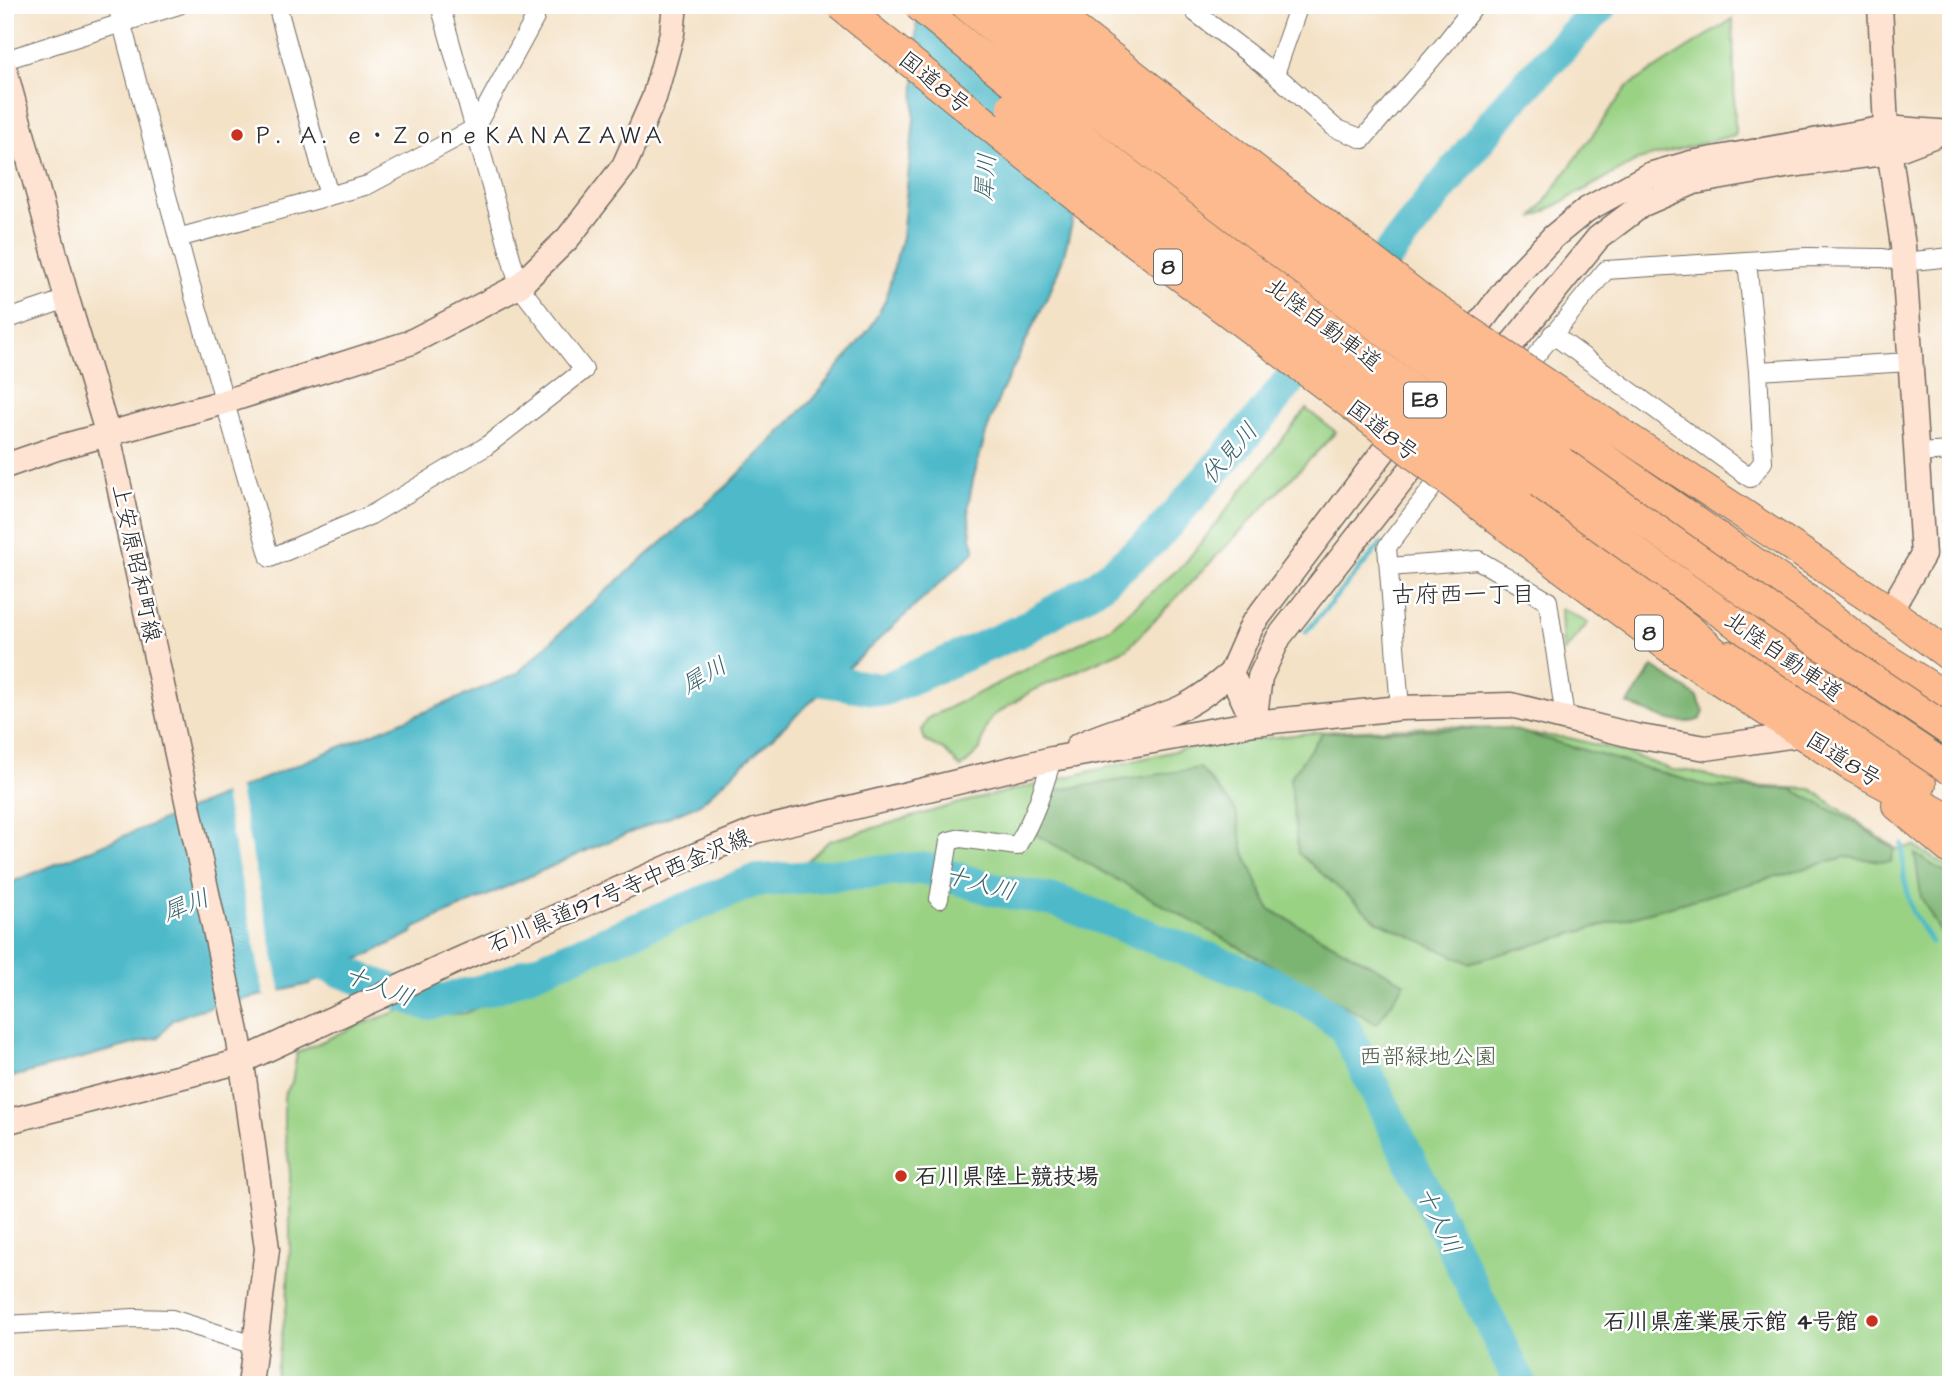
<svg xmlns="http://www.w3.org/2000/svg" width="1956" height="1390" font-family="'Architects Daughter','Klee One',sans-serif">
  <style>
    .green { fill: #9ad284; stroke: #627e58; stroke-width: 2 }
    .forest { fill: #7bb472; stroke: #53704e; stroke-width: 2 }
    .water { fill: #4db9c9; stroke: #3c727a; stroke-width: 2 }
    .pier { fill: #f4e2c7 }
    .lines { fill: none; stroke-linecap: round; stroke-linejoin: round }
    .stream { stroke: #4db9c9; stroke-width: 5 }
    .river { stroke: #4db9c9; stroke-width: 33 }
    .street-casing { stroke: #716b62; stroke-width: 20 }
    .secondary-casing { stroke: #716b62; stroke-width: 27 }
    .highway-casing { stroke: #716b62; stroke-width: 32 }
    .street { stroke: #fff; stroke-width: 18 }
    .secondary { stroke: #fee3d2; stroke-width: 24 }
    .highway { stroke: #fcba8e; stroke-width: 30 }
    .highway-bridge-casing { stroke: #716b62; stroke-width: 32; stroke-linecap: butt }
    .highway-bridge { stroke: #fcba8e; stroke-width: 30 }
    .poi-dot { fill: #c8321e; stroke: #fff; stroke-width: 2.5 }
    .labels { text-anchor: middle; stroke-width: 5; stroke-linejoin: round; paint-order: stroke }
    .shield { fill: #fff; stroke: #6b6b6b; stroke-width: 2 }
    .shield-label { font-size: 21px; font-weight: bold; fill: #2b2b2b }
    .street-label { font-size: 23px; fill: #2b2b2b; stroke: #fff }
    .poi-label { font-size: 23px; font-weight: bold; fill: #2b2b2b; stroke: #fff; text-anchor: start }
    .park-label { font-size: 23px; fill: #4c5d46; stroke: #fff }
    .water-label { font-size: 24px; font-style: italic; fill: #39646a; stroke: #fff }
    .neighbourhood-label { font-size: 24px; fill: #2b2b2b; stroke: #fff }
  </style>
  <rect width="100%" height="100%" fill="#fff"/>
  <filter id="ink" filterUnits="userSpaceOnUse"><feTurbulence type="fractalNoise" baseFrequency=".0143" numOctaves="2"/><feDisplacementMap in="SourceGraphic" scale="14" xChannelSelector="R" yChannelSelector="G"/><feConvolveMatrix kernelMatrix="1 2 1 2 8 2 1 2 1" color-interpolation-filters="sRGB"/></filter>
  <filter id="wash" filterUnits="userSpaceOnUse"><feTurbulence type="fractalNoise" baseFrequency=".00686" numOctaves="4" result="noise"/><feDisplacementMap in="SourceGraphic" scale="28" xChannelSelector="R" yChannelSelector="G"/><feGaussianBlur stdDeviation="1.57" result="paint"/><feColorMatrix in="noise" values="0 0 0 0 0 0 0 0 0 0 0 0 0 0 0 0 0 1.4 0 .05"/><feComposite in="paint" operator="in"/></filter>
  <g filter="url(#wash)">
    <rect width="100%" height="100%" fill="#f4e2c7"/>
    <path class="green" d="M1733,19L1735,135L1638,160L1533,218L1627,87Z
      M1306,409L1336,432L1128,648L1032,691L993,716L986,727L980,750L961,768L944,750L925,741L922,730L928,718L1110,628L1184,564Z
      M1561,608L1588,623L1563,653Z
      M1451,726L1569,738L1624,752L1672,770L1689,771L1748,786L1811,789L1896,849L1914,846L1951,869V1385H274L287,1303L290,1247V1173L284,1124V1096L292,1082L297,1053L356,1026L405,1009L443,1015L466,1013L578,961L711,908L777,889L829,841L960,803L1191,747L1318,732Z"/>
    <path class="forest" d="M1653,667L1696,696L1704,711L1701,719C1679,729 1649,712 1628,704Z
      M1508,728L1711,787L1792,789L1856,823L1894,849L1891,862L1845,857L1469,963L1377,921L1298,853L1290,778L1323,732Z
      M1200,768L1236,811L1244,852L1269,909L1405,983L1377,1024L1035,834L1051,791Z
      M1915,854L1951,876V952L1921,897Z"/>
    <path class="water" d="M917,5H1082L1085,16L1074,216L1063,258L1051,289L1000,395L986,433L973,480L968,506L971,537L975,551L700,804L588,850L415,928L412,933L309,984L195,1011L172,1020L159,1037L5,1079V885L517,674L583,611L727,486L811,401L870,328L885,301L902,237L914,119Z"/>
    <path class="pier" d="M238,785L281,994L265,998L223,790Z"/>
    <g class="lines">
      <path class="stream" d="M1306,632L1381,544
        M1902,844L1904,877L1912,911L1931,942"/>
      <path class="river" d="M1361,289L1507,105L1602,5
        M789,675L883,690L1020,631L1096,587L1156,537L1260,418L1319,343
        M317,933L328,966L427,1004L496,987L754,881L924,868L995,890L1057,901L1267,981L1309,1001L1344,1027L1521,1385"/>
    </g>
  </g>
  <g filter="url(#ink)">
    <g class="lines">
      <defs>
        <path id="street" d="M117,5L187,272L270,558L371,515L485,447L584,370L519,286L440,5
          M277,5L329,196
          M1196,5V13L1275,74L1335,128L1363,139L1443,46L1475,5
          M5,60L179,5
          M1275,74L1299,5
          M178,238L368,185L475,128L535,18L537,5
          M1747,261L1758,371L1910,362
          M5,320L67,299
          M1552,334L1750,478L1763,462L1758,371
          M1519,376L1606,270L1806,257L1883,258L1904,262L1951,257
          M1917,453L1951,451
          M1389,567L1478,560L1548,601L1565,718
          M1400,708L1387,547L1446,470
          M939,899L949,841L961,838L1017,846C1034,818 1043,790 1052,759
          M5,1325L134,1318L172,1319L257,1346"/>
        <path id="secondary" d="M1880,5L1886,128L1903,246L1923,555L1890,611
          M5,71L67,299L108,435L239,1041L267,1249L250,1385
          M1462,347L1515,277L1553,237L1586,210L1649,175L1691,163L1886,128L1951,133
          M1492,368L1598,238L1643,204L1694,182L1791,165L1891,152L1933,136
          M5,466L57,448L224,402L409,343L519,286L568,238L624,166L654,98L672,33L675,5
          M1254,723L1231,673L1252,625L1404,424
          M1254,723L1260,677L1279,637L1430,445
          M1078,746C1111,729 1148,723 1181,708C1200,699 1215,686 1231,673
          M5,1122L242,1061L456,961L694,856L755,831L1052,759L1254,723L1400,708L1511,705L1635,736L1706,748L1804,734"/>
        <path id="highway" d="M1587,411L1890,611L1951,657
          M1569,434L1806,598L1869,648L1951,700
          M1516,500L1689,629L1742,677
          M1501,522L1670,648L1851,766L1951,820
          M1730,656L1921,784
          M1897,805L1951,850"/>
      </defs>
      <use href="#street" class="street-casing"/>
      <use href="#secondary" class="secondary-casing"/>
      <use href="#highway" class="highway-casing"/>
      <use href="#street" class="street"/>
      <use href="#secondary" class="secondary"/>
      <use href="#highway" class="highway"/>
      <defs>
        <path id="highway-bridge" d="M840,5L1106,220L1349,403L1501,522
          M918,5C1105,160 1299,308 1496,451C1645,560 1796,668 1951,770
          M966,5C1063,87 1165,164 1265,241C1488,412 1717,577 1951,732
          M1044,5L1425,302L1587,411
          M1006,12L1331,263L1569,434
          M1012,106L1175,244L1276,323L1516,500"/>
      </defs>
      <use href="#highway-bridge" class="highway-bridge-casing"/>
      <use href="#highway-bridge" class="highway-bridge"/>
    </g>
  </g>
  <g class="poi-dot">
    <circle cx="237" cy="135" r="7"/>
    <circle cx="901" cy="1176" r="7"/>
    <circle cx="1872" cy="1321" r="7"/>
  </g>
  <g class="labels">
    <g class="shield">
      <rect x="1154" y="249.5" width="28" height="35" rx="5"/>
      <rect x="1404" y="382.5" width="42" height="35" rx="5"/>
      <rect x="1635" y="615.5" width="28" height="35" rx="5"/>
    </g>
    <g class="shield-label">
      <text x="1168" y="274">8</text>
      <text x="1425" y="407">E8</text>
      <text x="1649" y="640">8</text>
    </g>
    <g class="street-label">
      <text transform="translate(935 82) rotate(39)" y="8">国道8号</text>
      <text transform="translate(1324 324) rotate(37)" y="8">北陸自動車道</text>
      <text transform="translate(1383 430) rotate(38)" y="8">国道8号</text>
      <text transform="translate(137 563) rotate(78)" y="8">上安原昭和町線</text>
      <text transform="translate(1784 656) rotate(35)" y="8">北陸自動車道</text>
      <text transform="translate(1844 759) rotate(32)" y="8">国道8号</text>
      <text transform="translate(619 890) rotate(-23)" y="8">石川県道197号寺中西金沢線</text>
    </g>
    <g class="poi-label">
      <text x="251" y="143">Ｐ．Ａ．ｅ・ＺｏｎｅＫＡＮＡＺＡＷＡ</text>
      <text x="915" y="1184">石川県陸上競技場</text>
      <text x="1858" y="1329" text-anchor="end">石川県産業展示館 4号館</text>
    </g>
    <g class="park-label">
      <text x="1428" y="1064">西部緑地公園</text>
    </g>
    <g class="water-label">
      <text transform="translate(985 177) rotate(-85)" y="8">犀川</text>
      <text transform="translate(1229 453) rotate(-49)" y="8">伏見川</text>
      <text transform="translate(704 675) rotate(-30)" y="8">犀川</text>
      <text transform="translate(980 883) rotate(15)" y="8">十人川</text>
      <text transform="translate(186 905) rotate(-21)" y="8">犀川</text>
      <text transform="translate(379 986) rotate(21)" y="8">十人川</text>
      <text transform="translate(1439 1220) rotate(64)" y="8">十人川</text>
    </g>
    <g class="neighbourhood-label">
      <text x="1463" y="602">古府西一丁目</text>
    </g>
  </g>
  <rect width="1956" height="1390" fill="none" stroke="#fff" stroke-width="28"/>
</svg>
